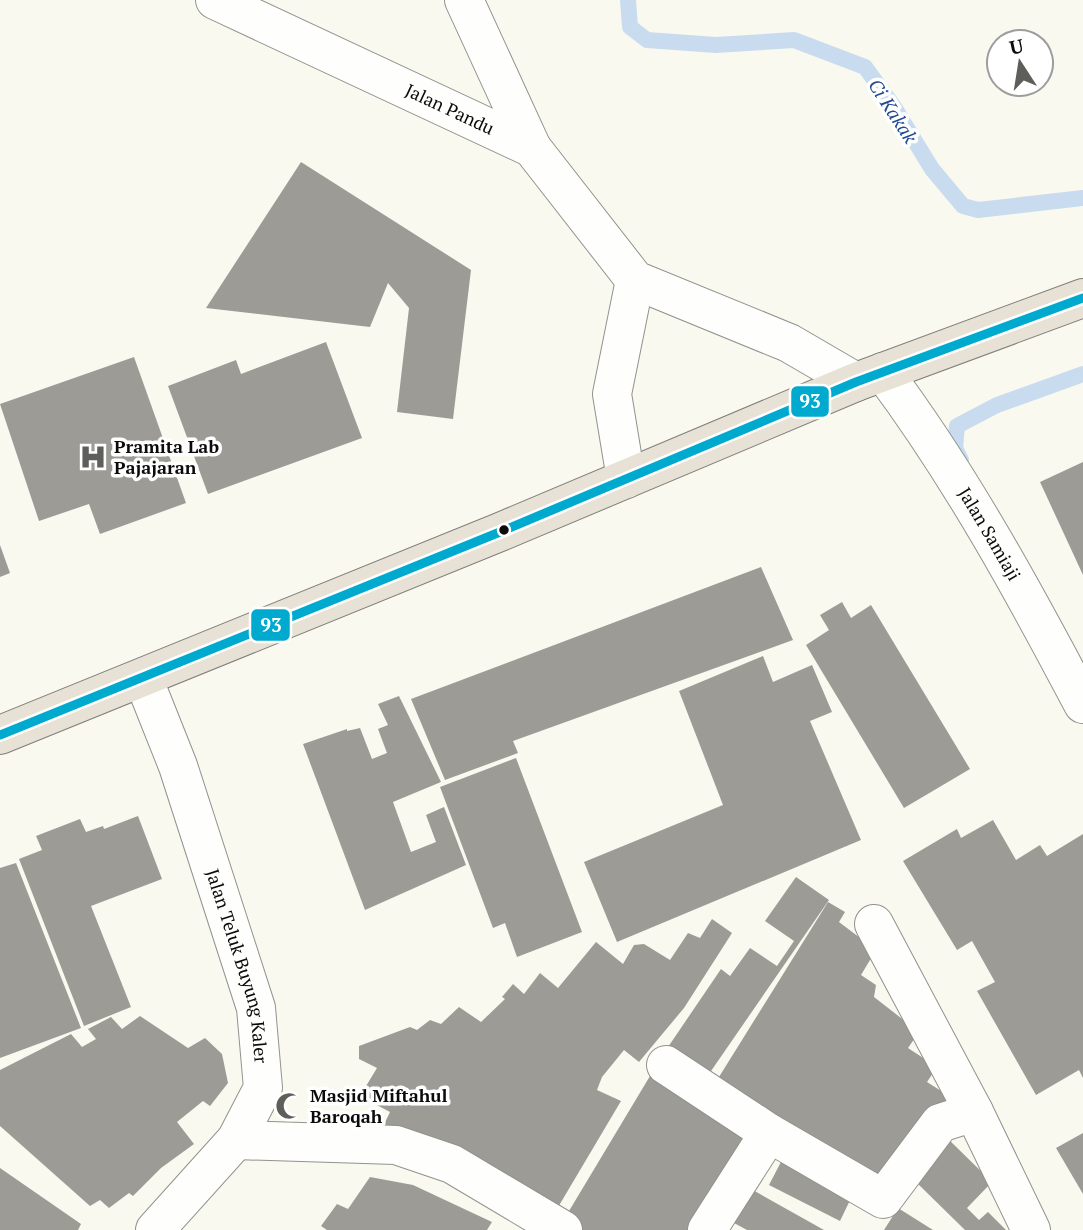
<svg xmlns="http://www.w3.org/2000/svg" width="1083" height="1230" font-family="'PT Serif',serif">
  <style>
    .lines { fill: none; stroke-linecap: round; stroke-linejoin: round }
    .stream { stroke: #c9dbef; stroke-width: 16 }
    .building { fill: #9c9b95 }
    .minor-casing { stroke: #92928e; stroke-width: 40 }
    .highway-casing { stroke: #7f7f7b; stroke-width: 40 }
    .minor { stroke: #fefefd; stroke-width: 38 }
    .highway { stroke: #e7e1d6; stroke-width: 38 }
    .bus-1-casing { stroke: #fff; stroke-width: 14 }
    .bus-1 { stroke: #00a9ce; stroke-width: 9 }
    .bus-dot { fill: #0b0b0b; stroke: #fff; stroke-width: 2.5 }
    .labels { text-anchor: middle; stroke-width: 7; stroke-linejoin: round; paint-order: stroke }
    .street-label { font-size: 18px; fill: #0b0b0b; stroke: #fff }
    .poi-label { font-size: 18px; font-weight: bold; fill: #0b0b0b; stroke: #fff; text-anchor: start }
    .water-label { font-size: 19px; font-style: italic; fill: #224b90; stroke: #fff }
    .line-badge { stroke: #fff; stroke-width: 2.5 }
    .badge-label { font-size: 19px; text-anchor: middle; font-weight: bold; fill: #fff }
  </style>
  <rect width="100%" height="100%" fill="#f9f9ef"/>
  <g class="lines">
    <path class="stream" d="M628,0L630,27L647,40L716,45L794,40L865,67L894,107L932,169L963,206L978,210L1083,198
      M961,460L955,448L957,426L997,405L1083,374"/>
  </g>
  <path class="building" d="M301,162L471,270L453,419L397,412L409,308L388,283L370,327L206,308Z
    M326,342L362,438L208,494L168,386L236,360L241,374Z
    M134,357L186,503L100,534L89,504L39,521L0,404Z
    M1083,462V575L1040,482Z
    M0,545L10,573L0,577Z
    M761,567L793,640L513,741L518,753L445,780L411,699Z
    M842,602L851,618L871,605L970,769L904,808L806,645L829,630L820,615Z
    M763,656L773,682L812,665L832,712L810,721L861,840L617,942L584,862L723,805L679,691Z
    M399,696L441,782L393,802L411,852L436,842L426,815L444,807L466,865L365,910L303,744L347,729V731L360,728L372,759L387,753L378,729L388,725L378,704Z
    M516,758L582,932L517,957L505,923L493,928L440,787Z
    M138,816L162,879L91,906L131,1007L84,1026L19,859L42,850L36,836L80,819L86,832L103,826L104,829Z
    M993,820L1016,860L1040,845L1047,856L1083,834V1078L1079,1070L1036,1095L977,991L995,982L972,941L957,950L903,861L957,829L961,838Z
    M16,863L81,1028L0,1058V868Z
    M796,877L829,900L700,1087L666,1050L721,969L730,976L750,948L777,966L794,941L765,921Z
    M828,902L845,912L839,922L876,950L861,975L876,985L874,997L919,1032L908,1048L937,1067L927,1082L949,1096L884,1189L709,1093Z
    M712,919L732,933L684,1008L639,1062L624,1050L602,1077L597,1090L621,1101L554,1214L379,1135L390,1112L360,1096L377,1068L359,1059V1046L410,1027L417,1030L430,1020L441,1024L459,1007L481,1022L505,999L502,997L513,984L524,994L540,973L558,988L596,942L623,964L634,945L644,944L670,960L688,933L700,938Z
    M140,1016L188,1048L205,1038L222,1054L228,1083L210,1106L203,1101L177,1122L194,1144L161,1168L133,1196L129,1193L109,1208L100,1200L90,1206L0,1126V1070L71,1034L82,1047L96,1039L88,1029L111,1017L122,1029Z
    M650,1076L749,1136L693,1230H579L563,1221Z
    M942,1133L992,1182L967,1208L979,1220L988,1212L1006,1230H965L915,1181Z
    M1083,1133V1194L1056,1148Z
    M782,1160L853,1194L840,1221L769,1185Z
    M0,1168L81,1224L78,1230H0Z
    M370,1177L413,1185L492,1222L487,1230H327L321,1226L337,1204L348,1209Z
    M742,1184L824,1230H747L723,1217Z
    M898,1208L933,1230H884Z"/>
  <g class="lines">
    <defs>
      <g id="minor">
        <path id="s1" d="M215,0L532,148L635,280L789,343L856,382"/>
        <path d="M464,0L532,148"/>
        <path id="s2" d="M883,372C960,475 1023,590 1083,704"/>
        <path d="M626,479L612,394L635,280"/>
        <path id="s3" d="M143,678L178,766L256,1008L263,1088L236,1140L155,1230"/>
        <path d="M874,924L974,1112"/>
        <path d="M666,1065L769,1133L883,1199L940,1123L974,1112L1031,1230"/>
        <path d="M236,1140L396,1145L452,1164L563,1230"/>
        <path d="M707,1230L769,1133"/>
      </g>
      <path id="highway" d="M0,735L500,532L856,382L1083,298"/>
    </defs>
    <use href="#minor" class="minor-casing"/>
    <use href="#highway" class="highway-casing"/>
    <use href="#minor" class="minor"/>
    <use href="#highway" class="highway"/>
    <defs>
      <path id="bus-1" d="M0,735L500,532L856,382L1083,298"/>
    </defs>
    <use href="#bus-1" class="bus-1-casing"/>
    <use href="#bus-1" class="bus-1"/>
  </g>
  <defs>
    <symbol id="hospital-bare" viewBox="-9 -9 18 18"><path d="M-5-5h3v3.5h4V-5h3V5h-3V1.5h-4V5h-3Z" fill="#5e5e5b" stroke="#fff" stroke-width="2.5" paint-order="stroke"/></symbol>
    <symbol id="mosque-bare" viewBox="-9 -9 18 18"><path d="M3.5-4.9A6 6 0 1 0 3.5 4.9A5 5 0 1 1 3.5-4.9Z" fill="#5e5e5b" stroke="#fff" stroke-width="2.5" paint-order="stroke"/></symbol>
  </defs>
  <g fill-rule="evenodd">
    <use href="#hospital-bare" x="74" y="438" width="38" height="38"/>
    <use href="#mosque-bare" x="270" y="1087" width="38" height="38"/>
  </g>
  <circle class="bus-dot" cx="504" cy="530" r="6"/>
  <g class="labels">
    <g class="street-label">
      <text dy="6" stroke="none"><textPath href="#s1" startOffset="259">Jalan Pandu</textPath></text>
      <text dy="6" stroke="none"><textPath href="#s2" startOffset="194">Jalan Samiaji</textPath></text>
      <text dy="6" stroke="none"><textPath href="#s3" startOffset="304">Jalan Teluk Buyung Kaler</textPath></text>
    </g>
    <g class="poi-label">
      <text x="114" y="453">Pramita Lab<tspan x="114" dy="21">Pajajaran</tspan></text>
      <text x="310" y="1102">Masjid Miftahul<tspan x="310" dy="21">Baroqah</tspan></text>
    </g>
    <g class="water-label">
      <text transform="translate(893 111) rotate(57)" y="7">Ci Kakak</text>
    </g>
  </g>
  <g class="line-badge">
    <rect x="790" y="385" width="40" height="33" rx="7" fill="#00a9ce"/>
    <rect x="250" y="608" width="41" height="34" rx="7" fill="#00a9ce"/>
  </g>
  <g class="badge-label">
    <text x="810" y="408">93</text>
    <text x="271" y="632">93</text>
  </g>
  <g transform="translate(1020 63) rotate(348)"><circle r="33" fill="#ffffff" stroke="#9d9d9d" stroke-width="2"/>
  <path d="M0-5L12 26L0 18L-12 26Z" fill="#5e5e5b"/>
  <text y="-10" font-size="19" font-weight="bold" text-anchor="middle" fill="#0b0b0b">U</text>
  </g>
</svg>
